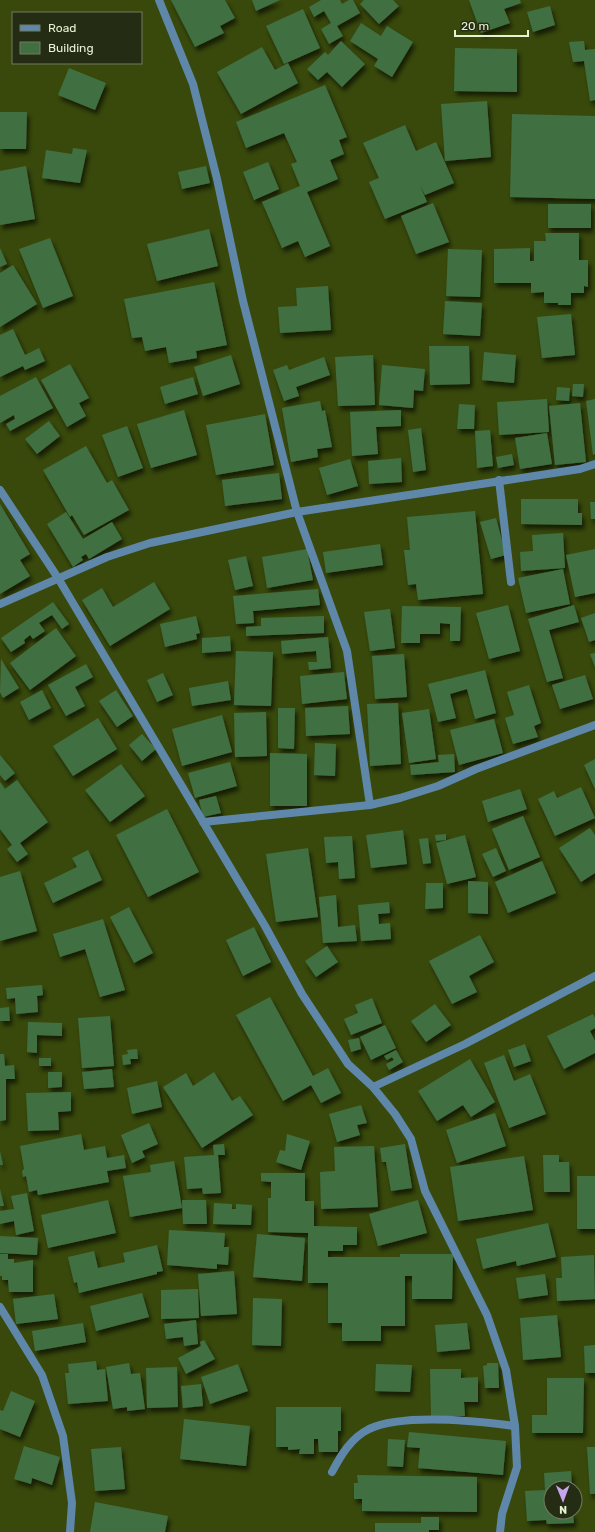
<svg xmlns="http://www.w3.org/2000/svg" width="595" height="1532" font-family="Rubik,sans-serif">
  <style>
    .building { fill: #416f42; filter: url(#shadow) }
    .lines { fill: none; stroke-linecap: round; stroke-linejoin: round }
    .street { stroke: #5f87a9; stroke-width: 8 }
  </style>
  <defs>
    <filter id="shadow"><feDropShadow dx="2.5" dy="4.5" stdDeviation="2" flood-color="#0009"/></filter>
  </defs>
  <rect width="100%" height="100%" fill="#38490b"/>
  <path class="building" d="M171,0H225L235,18L220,26L224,33L195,47Z
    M252,0H280L256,11Z
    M321,0H340L342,4L349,0H353L360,13L337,26L343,36L329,44L321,29L331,23L324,11L314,17L309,7Z
    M364,0H393L399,6L379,24L360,4Z
    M469,0H520L521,3L504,9L510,23L481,33Z
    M550,6L555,25L533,32L527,12Z
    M303,9L320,48L284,64L266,26Z
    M361,23L381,36L387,26L413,42L392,77L374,66L378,59L350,41Z
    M341,41L365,64L342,87L327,72L318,80L307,69L325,52L328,55Z
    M584,41L585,50L595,49V100L590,101L584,61L573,62L569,42Z
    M262,47L275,70L288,63L298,83L241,114L217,72Z
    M455,48L517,49V92L454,91Z
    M69,68L106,83L95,110L58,95Z
    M325,85L347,137L339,140L344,154L330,160L338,179L307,192L330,246L305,257L298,241L282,248L262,202L300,186L291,164L297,162L284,133L246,148L236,122Z
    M487,101L491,157L445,161L441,104Z
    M0,112H27L26,149H0Z
    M512,114L595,116V199L510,197Z
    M405,125L416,151L436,142L454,183L425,195L420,185L427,202L385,219L369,182L379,178L363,143Z
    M73,148L87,150L80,183L42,178L46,150L72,154Z
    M268,162L279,189L254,200L243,172Z
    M26,166L35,219L0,225V171Z
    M206,166L210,183L182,189L178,172Z
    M433,203L449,242L416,254L401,216Z
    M548,204H591V228H548Z
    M209,229L218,266L157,281L147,244Z
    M545,233H579V260H588V287L584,286V293H571V305H558V303H544V292L531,293V283H494V249L530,248V261H534V241H546Z
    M50,238L73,296L43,308L19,249Z
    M0,248L7,264L0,267Z
    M448,249L482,250L480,297L446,296Z
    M13,265L37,304L0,327V273Z
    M214,282L227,345L196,351L197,358L169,363L166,347L145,351L142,337L132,338L124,299Z
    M328,286L331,330L280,333L278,307L297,306L296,288Z
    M445,301L482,303L480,336L443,334Z
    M571,314L575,355L542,358L537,317Z
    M13,329L25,355L39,348L45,361L25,370L23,366L0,377V335Z
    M429,346H469L470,384L430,385Z
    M484,352L516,355L514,383L482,380Z
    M231,355L240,384L203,396L194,367Z
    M373,355L375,405L338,406L335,357Z
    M324,357L330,375L296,387L299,396L284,401L273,370L287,365L289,370Z
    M70,364L89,398L79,403L86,416L67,427L41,380Z
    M382,365L425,369L423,391L414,390L413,408L379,405Z
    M36,377L53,408L10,431L6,424L15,419L14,415L0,423V396Z
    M193,377L198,394L165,404L160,387Z
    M573,384H584L583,397L572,396Z
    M557,387L570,388L569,401L556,400Z
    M547,399L549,432L499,435L497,402Z
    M595,399V454L593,455L586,401Z
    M320,401L322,411L325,410L332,447L317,449L318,457L291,462L282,408Z
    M580,403L586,462L555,465L549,406Z
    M459,404L475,405L474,429H457Z
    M184,410L197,455L151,468L137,424Z
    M401,410V426L376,427L378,454L352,456L350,412Z
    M265,414L274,465L216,475L206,425Z
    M49,421L60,436L37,454L25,439Z
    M127,426L143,468L118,477L102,435Z
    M421,428L426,470L413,472L408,430Z
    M490,430L493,466L477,468L475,431Z
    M547,433L552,464L520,469L515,438Z
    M86,446L107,483L112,480L129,510L84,535L72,515L70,517L43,470Z
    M512,454L514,465L498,468L496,457Z
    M401,458L402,482L369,484L368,461Z
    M350,459L358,486L327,495L319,468Z
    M279,473L282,499L225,506L222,480Z
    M521,499H578V513H582V525L521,524Z
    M590,502H595V519H591Z
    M0,504L30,554L20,560L30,576L0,594Z
    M475,511L483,594L418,600L416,584L408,585L404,550H410L407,517Z
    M66,512L83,539L112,522L122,539L89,559L86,554L81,557L83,560L73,567L47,524Z
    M496,518L506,555L491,559L480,522Z
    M563,533L565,568L521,571L520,552L533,551L532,535Z
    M380,544L383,565L326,573L323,552Z
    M307,549L313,580L267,588L262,557Z
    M595,549V593L575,597L566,555Z
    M246,556L253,586L235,590L228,560Z
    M563,569L570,604L526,613L518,578Z
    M154,582L170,609L110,646L82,600L102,588L113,607Z
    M318,589L320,605L253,611L254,623L236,624L233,596Z
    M53,602L69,624L62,629L52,615L39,623L45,631L33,639L30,635L24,640L25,643L11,652L1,638Z
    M508,605L520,651L489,659L476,613Z
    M574,605L579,622L549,630L563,678L547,682L528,619Z
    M402,606L461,607L460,641H450V624L440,623V634H420V643H401Z
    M390,609L395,648L370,651L364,612Z
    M595,613V640L589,642L581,618Z
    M196,616L200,633L196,634L197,639L165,647L160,624Z
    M324,616V633L246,636V627L261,626V618Z
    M56,628L76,656L30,690L10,663Z
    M230,636L231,651L202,653V638Z
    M328,637L331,668L309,670L308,662H317L316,651L282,654L281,641Z
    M236,651L273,652L271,706L234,705Z
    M595,653V667L590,654Z
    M404,654L407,697L375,699L372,656Z
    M1,659L19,688L3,698L0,692Z
    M86,664L93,677L75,687L85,706L66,716L48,685Z
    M485,670L496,713L475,719L467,689L450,694L456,718L438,722L428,684Z
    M344,672L347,699L302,704L300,676Z
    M163,673L173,695L157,702L147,680Z
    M585,675L593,699L560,709L552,685Z
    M228,681L231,700L192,706L189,688Z
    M529,685L541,723L534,726L538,737L513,744L505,718L514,715L507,692Z
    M42,690L51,708L29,720L20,702Z
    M116,690L133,716L117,727L99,701Z
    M398,703L401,764L370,766L367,704Z
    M348,706L350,734L306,736L305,708Z
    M278,708H295L294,749L278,748Z
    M429,709L436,759L409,763L402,713Z
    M266,712L267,756L235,757L234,713Z
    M222,715L232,752L182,766L172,729Z
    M98,718L117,749L73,776L53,746Z
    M494,719L503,753L459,765L450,730Z
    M142,734L156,749L142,761L129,745Z
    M315,743L336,744L335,776L314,775Z
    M270,753L307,754V806H270Z
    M454,754L455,772L411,775L410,765L439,762L438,755Z
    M0,755L15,773L5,781L0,775Z
    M595,759V789L584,765Z
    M230,762L237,786L195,798L188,773Z
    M121,764L145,796L110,822L85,790Z
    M17,780L48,822L20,843L28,854L17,862L7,849L12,845L0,829V782L5,789Z
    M581,787L595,818L555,836L538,799L554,791L557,798Z
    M520,789L527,809L488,822L482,801Z
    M216,796L221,813L203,817L199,800Z
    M167,809L199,872L148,897L116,835Z
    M523,816L540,857L509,870L492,829Z
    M590,828L595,835V873L581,882L559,848Z
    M403,830L407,864L371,868L366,835Z
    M446,834V840L436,841L435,835Z
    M465,835L476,877L447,884L436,843Z
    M352,836L355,878L339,879L338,862L326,863L324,837Z
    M428,838L431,863L423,864L419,839Z
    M308,848L318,917L276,922L266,854Z
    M496,848L506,871L493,877L482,854Z
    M88,850L102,880L53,903L44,883L77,867L72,858Z
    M542,861L556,893L508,913L495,882Z
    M20,871L37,931L0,941V877Z
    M468,881L488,882V914L468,913Z
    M426,883H443V908L425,909Z
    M336,895L338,927L355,925L357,941L323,943L319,897Z
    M389,902L390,913L378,914L379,924L390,923L391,939L361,941L358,905Z
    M129,907L153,953L134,963L110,917Z
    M103,919L125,990L100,997L85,949L60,957L53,934Z
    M254,927L271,962L243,976L226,940Z
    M480,935L494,962L469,976L477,992L452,1004L429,961Z
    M327,946L338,962L316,977L305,961Z
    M42,985L43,995L37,996L38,1012L16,1014L15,998L7,999L6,988Z
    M270,997L313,1076L328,1068L341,1093L321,1103L311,1085L283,1101L236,1015Z
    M372,998L382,1023L351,1035L344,1019L358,1013L355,1005Z
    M435,1004L451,1025L426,1042L411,1021Z
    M9,1007L10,1021H0V1008Z
    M593,1014L595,1018V1028L590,1031L595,1041V1053L564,1069L547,1036Z
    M110,1016L114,1066L82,1068L78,1018Z
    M28,1022L62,1023V1036L37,1035V1053L27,1052Z
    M385,1025L396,1048L371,1060L360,1037Z
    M359,1038L361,1049L351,1052L348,1040Z
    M525,1044L531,1061L514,1067L508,1050Z
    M137,1049L138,1059H130L131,1064L123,1065L122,1055L128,1054L127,1050Z
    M396,1050L403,1062L389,1070L386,1064L394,1060L392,1057L387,1060L384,1056Z
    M0,1054H4L5,1066L14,1065L15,1079H6V1120L0,1121Z
    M504,1055L514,1081L530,1074L546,1114L509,1128L484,1063Z
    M39,1058H51V1066H39Z
    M470,1059L495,1102L471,1117L463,1105L437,1121L418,1091Z
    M112,1069L114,1087L84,1089L82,1072Z
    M48,1072H62V1087L48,1088Z
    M214,1072L232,1101L240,1096L253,1115L202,1148L163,1087L186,1073L193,1086Z
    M157,1081L162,1107L132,1114L127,1088Z
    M71,1092V1111L58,1112L59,1130L28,1131L26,1093Z
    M361,1105L367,1123L357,1125L360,1135L337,1142L329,1114Z
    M495,1113L506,1146L457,1163L446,1130Z
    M149,1123L158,1144L142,1151L145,1157L132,1163L121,1135Z
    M81,1134L84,1150L105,1146L107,1158L124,1155L126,1168L107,1171L109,1182L38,1195L37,1190L29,1192L26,1176L23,1177L22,1171L24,1169L20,1146Z
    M287,1134L310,1141L301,1170L276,1162L280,1150L285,1151Z
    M224,1144L225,1155H218L221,1193L203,1194L202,1188L187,1189L184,1157L214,1155L213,1145Z
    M405,1144L412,1188L391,1191L386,1162H382L380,1148Z
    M374,1146L378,1207L321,1209L320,1172L335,1171L334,1147Z
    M0,1151L3,1165H0Z
    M543,1155H559V1162H569L570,1192H544Z
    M524,1156L533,1210L458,1221L450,1167Z
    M174,1161L182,1208L130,1217L123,1176L151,1172L150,1165Z
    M261,1173H305V1201H314V1226L357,1227V1245H343V1251H328V1257H400V1254H453L452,1299H412V1276H405V1326H381V1341H342V1323H328V1283H308V1233L268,1232V1198H271V1182L261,1181Z
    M577,1176H595V1229H577Z
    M0,1189L4,1206H0Z
    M27,1193L34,1231L16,1235L14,1221L0,1224V1211L14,1209L11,1196Z
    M108,1200L116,1233L48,1248L41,1215Z
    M182,1200H206L207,1224H183Z
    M418,1200L427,1233L378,1246L369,1214Z
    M214,1203L232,1204V1209H236V1204L252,1205L251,1225L213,1224Z
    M548,1223L556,1257L517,1266L516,1261L483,1269L476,1239Z
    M169,1230L225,1233L224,1247H229L228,1265L217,1264V1269L167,1265Z
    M257,1234L305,1238L302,1281L253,1277Z
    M0,1236L38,1238L37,1255L0,1253Z
    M157,1245L163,1271L157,1272V1274L79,1293L77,1282L74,1283L68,1257L94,1251L98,1268L125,1262L123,1253Z
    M0,1254H8V1259H14V1263L33,1260V1292H9L8,1280H2V1276H0Z
    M594,1255L595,1299L557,1301L556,1278H562L561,1257Z
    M234,1271L237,1314L201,1316L198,1274Z
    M545,1274L548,1295L519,1299L516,1278Z
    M198,1289L199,1318L161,1319V1290Z
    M142,1293L149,1317L96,1331L90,1306Z
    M54,1294L58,1319L16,1324L13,1299Z
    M253,1298L282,1299L281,1346L252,1345Z
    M557,1315L561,1357L523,1360L520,1318Z
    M196,1320L198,1344L184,1346L183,1337L166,1339L164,1324Z
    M83,1323L86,1342L35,1351L32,1331Z
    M467,1323L470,1349L437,1352L435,1325Z
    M204,1340L215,1359L186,1374L178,1358L201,1346L200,1342Z
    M595,1345V1373H585L584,1346Z
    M96,1361L97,1370L105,1369L108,1401L68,1404L65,1373H69L68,1364Z
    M129,1363L131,1374L140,1373L145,1409L127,1411V1407L113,1409L106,1367Z
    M487,1363H498L499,1388H485L483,1366L487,1365Z
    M238,1364L248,1391L210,1404L201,1377Z
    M376,1364L412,1365L410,1392L375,1391Z
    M177,1367L178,1407L147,1408L146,1368Z
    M430,1369H461V1378L478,1377V1402H464L465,1416H431Z
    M547,1378H584L583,1433H532V1415H547Z
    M201,1384L203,1406L183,1408L181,1386Z
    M11,1391L35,1401L20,1437L0,1429V1410L3,1411Z
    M276,1407H341V1431H338V1452H319L318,1439H314V1454H299L300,1449L288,1450V1447H276Z
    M184,1419L250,1426L246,1466L180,1459Z
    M409,1432L506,1441L503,1475L418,1468L420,1448L407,1447Z
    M388,1439L405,1440L403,1467L387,1466Z
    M24,1446L60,1457L52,1485L32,1478L31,1484L14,1479Z
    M121,1447L125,1489L95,1491L91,1449Z
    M587,1447H595V1494H590Z
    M571,1471L572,1488H551V1512H573L574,1523L547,1524L546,1520L527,1521L525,1491L545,1490L544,1473Z
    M357,1475L477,1477V1512L362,1511V1499H354V1483H358Z
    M95,1502L168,1516L165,1532H90Z
    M421,1517H439V1530H429V1532H375V1523H421Z"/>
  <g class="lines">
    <path class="street" d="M159,0L193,84L217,179L243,301L297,512L347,651L370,805
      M499,480L511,582
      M0,490L58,578L265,926L302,994L348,1064L373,1087L395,1114L411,1139L425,1191L487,1315L506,1370L515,1426L517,1467L502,1514L500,1532
      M0,604L107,557L150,543L297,512L580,469L595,464
      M203,822L370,805L400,798L438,786L476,769L595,725
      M373,1087L465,1044L595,976
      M0,1307L42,1375L63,1436L72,1503L70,1532
      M332,1472C341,1455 351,1438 369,1429C404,1413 477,1421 515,1426"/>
  </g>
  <rect x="12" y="12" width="130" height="52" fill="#242c13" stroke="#727b60"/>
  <rect x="20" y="25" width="20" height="6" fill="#5f87a9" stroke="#727b60"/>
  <text x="48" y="32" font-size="12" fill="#e6f2d3">Road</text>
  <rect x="20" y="42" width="20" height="12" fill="#416f42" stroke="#727b60"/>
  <text x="48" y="52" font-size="12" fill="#e6f2d3">Building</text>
  <g transform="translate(563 1500) rotate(179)"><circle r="19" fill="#242c13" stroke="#727b60"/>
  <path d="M0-3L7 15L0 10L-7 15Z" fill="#c7a6ef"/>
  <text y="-6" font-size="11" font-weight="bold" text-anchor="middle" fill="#e6f2d3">N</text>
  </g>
  <path d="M455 30v6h73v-6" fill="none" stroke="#e6f2d3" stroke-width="2"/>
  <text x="461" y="30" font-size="12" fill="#e6f2d3" stroke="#242c13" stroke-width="3" paint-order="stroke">20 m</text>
</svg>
